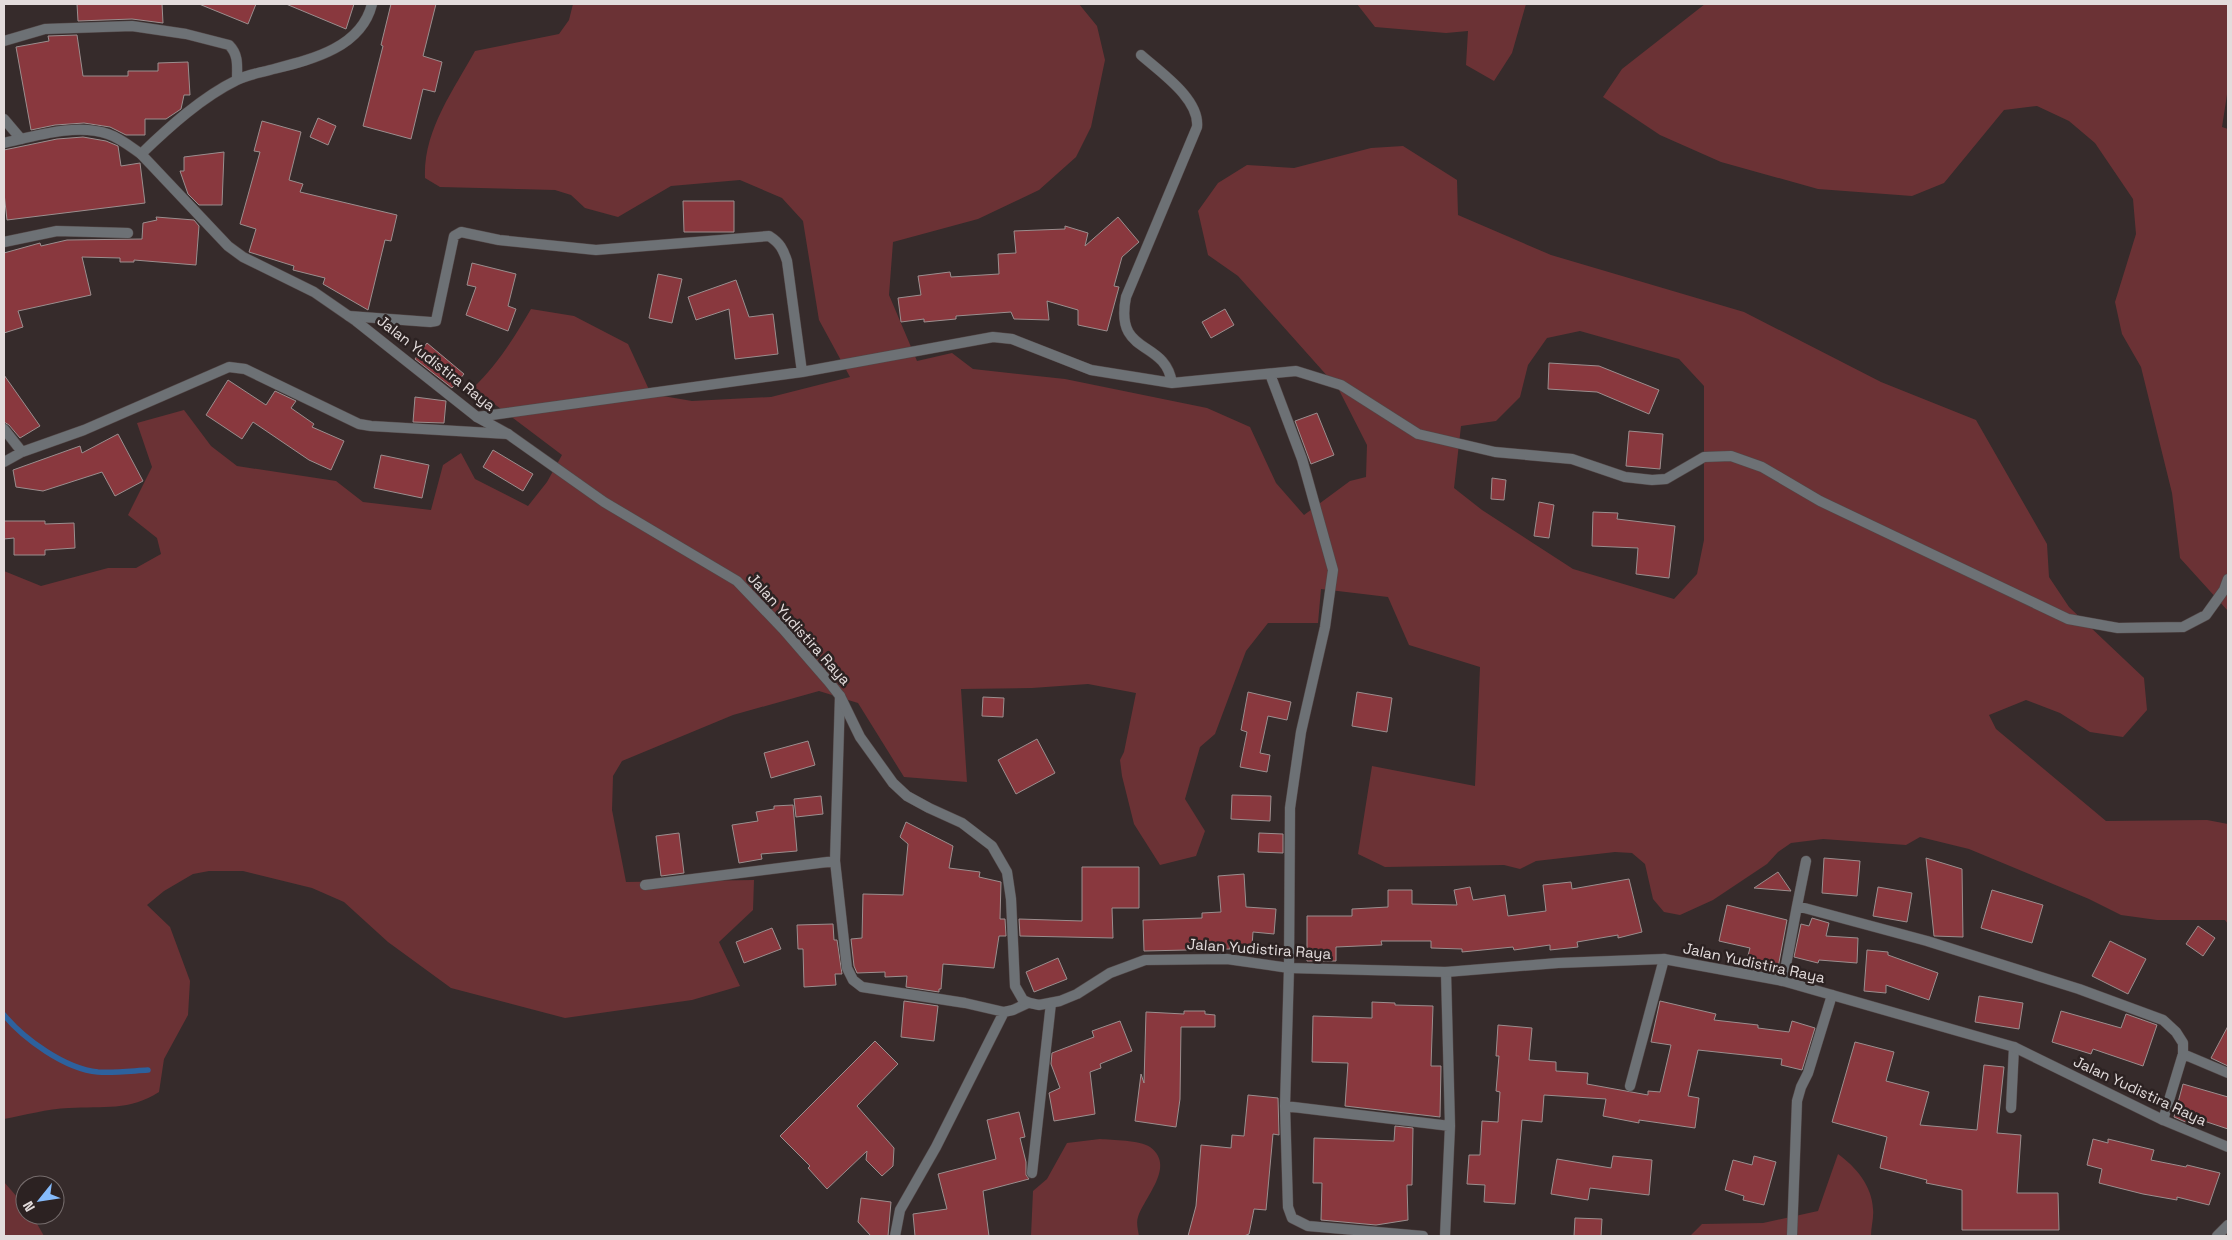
<svg xmlns="http://www.w3.org/2000/svg" width="2232" height="1240" font-family="'Space Grotesk',sans-serif">
  <style>
    .green { fill: #6b3235; fill-rule: evenodd }
    .lines { fill: none; stroke-linecap: round; stroke-linejoin: round }
    .stream { stroke: #2d619d; stroke-width: 5.5 }
    .building { fill: #89383e; stroke: #9b8e8e }
    .service-casing { stroke: #524747; stroke-width: 11 }
    .minor-casing { stroke: #524747; stroke-width: 11 }
    .tertiary-casing { stroke: #524747; stroke-width: 11 }
    .service { stroke: #6d7175; stroke-width: 10 }
    .minor { stroke: #6d7175; stroke-width: 10 }
    .tertiary { stroke: #6d7175; stroke-width: 10 }
    .labels { text-anchor: middle; stroke-width: 5; stroke-linejoin: round; paint-order: stroke }
    .street-label { font-size: 15px; fill: #e3dcdc; stroke: #2c2222 }
  </style>
  <rect width="100%" height="100%" fill="#362b2b"/>
  <path class="green" d="M573,4H1079L1097,26L1105,60L1091,127L1076,157L1039,190L978,219L893,242L889,295L917,361L952,353L973,369L1065,379L1207,408L1250,427L1276,483L1304,515L1350,481L1366,477L1367,445L1338,388L1238,276L1208,255L1198,211L1218,183L1247,165L1294,168L1371,148L1403,146L1457,180L1458,215L1551,255L1744,312L1881,382L1976,420L2047,544L2049,577L2069,607L2144,678L2147,710L2123,737L2090,732L2060,713L2026,700L1989,715L1996,729L2106,821L2207,820L2228,824V924L2225,920H2157L2121,915L2089,899L1969,849L1920,837L1906,845L1823,839L1791,843L1778,852L1767,864L1713,900L1680,915L1664,912L1653,899L1645,864L1632,853L1615,852L1536,861L1520,869L1504,865L1385,867L1358,854L1372,766L1475,786L1480,667L1409,645L1388,597L1321,589L1318,623H1268L1246,651L1215,734L1200,747L1185,799L1205,831L1196,856L1160,865L1134,824L1122,776L1120,760L1124,752L1136,693L1088,684L1032,688L961,689L967,782L904,777L858,703L819,691L733,715L622,761L613,776L612,810L626,882L754,880L753,910L719,942L740,986L692,1000L565,1018L451,988L388,942L344,902L312,888L243,871H209L193,874L164,891L147,905L170,927L190,981L188,1015L164,1059L159,1092C130,1111 103,1106 69,1108C47,1109 25,1115 4,1119V571L41,586L108,568H136L161,554L157,538L128,515L152,467L137,423L184,410L211,446L237,466L336,481L363,502L431,510L443,465L461,453L475,479L528,506L547,482L562,455L473,388C497,365 514,338 531,309L574,316L628,344L651,394L692,401L771,397L850,377L819,320L803,221L782,198L740,180L671,186L618,217L585,208L571,195L555,190L440,187L425,178C423,131 453,91 475,51L559,34L569,20ZM1580,331L1679,359L1704,386V540L1697,574L1674,599L1573,569L1482,510L1454,488L1461,426L1496,421L1520,397L1528,365L1547,338Z
    M1357,4H1526L1512,53L1494,81L1466,65L1468,31L1446,33L1375,27Z
    M1705,4H2228V88L2222,127L2228,129V611L2180,558L2172,493L2141,367L2122,334L2115,302L2136,234L2133,199L2095,143L2069,121L2037,106L2004,110L1944,183L1912,196L1818,189L1721,162L1660,135L1603,97L1622,69Z
    M1100,1139C1112,1140 1140,1140 1150,1147C1176,1166 1145,1196 1138,1217C1136,1223 1138,1230 1139,1236H1031L1033,1191L1047,1179L1067,1143Z
    M1838,1154C1856,1167 1872,1186 1873,1209C1874,1218 1871,1227 1871,1236H1690L1702,1224L1763,1223L1818,1211Z
    M4,1182L25,1206V1215H32L44,1236H4Z"/>
  <g class="lines">
    <path class="stream" d="M4,1015C24,1039 65,1069 98,1072C114,1073 131,1071 148,1070"/>
  </g>
  <path class="building" d="M77,4H162L163,23L132,19L78,21Z
    M199,4H256L248,24Z
    M286,4H354L346,29Z
    M391,4H436L423,56L442,62L435,92L423,89L411,139L363,126L383,46L381,45Z
    M77,35L83,76H128V71H158V63L188,62L190,95H184L181,109L166,119H145V135H126L110,127L84,123L55,125L31,130L16,47L49,41L48,36Z
    M318,118L336,126L328,145L310,137Z
    M262,121L301,132L289,180L303,184L300,192L397,215L391,241L385,240L368,310L323,284L325,278L293,270L294,266L249,252L256,229L240,224L260,152L254,151Z
    M83,137L106,141L118,146L121,166L140,163L145,203L7,220L4,193V150L57,139Z
    M224,152L222,205H199L188,194L180,171H184V157Z
    M683,201H734V232H684Z
    M156,217L194,220L199,226L196,265L134,260V262H120V258L82,257L91,295L18,311L23,327L4,333V253L40,243L41,246L67,240L142,239L143,223L157,220Z
    M1118,217L1139,242L1122,257L1114,286L1119,287L1107,331L1078,325V310L1047,301L1049,320L1014,319L1011,312L956,316V319L924,322V319L901,322L898,298L921,295L918,276L950,272L951,277L999,274L998,254L1016,253L1014,231L1065,229V226L1088,233L1085,246Z
    M472,263L516,274L508,306L516,309L508,331L466,315L476,287L467,285Z
    M658,274L682,279L672,323L649,318Z
    M736,280L749,317L773,314L778,354L735,359L729,309L696,320L688,297Z
    M1225,309L1234,325L1211,338L1202,322Z
    M427,343L464,374L452,388L415,359Z
    M1549,363L1599,366L1659,390L1649,414L1597,392L1548,389Z
    M4,375L40,426L20,438L9,425L4,422Z
    M228,380L266,405L275,391L296,401L291,408L314,424L312,427L344,441L331,470L309,460L253,422L242,439L206,415Z
    M415,397L446,401L444,423L413,422Z
    M1317,413L1334,455L1311,464L1295,421Z
    M1629,431L1663,434L1660,469L1626,466Z
    M118,434L143,481L115,496L102,472L43,491L16,487L13,470L80,446L82,453Z
    M493,450L533,474L523,491L483,467Z
    M381,455L429,465L422,498L374,488Z
    M1492,478L1506,480L1504,500L1491,499Z
    M1539,502L1554,505L1549,538L1534,536Z
    M1593,512L1618,513L1617,519L1675,526L1669,578L1636,574L1638,548L1592,546Z
    M4,521H45V524L74,523L75,548L45,550V555H14V538L4,539Z
    M1248,692L1291,702L1287,720L1268,716L1260,753L1270,755L1267,772L1240,767L1247,732L1241,730Z
    M1357,692L1392,698L1387,732L1352,726Z
    M983,697L1004,698L1003,717L982,716Z
    M1037,739L1055,773L1016,794L998,760Z
    M808,741L815,765L771,778L764,753Z
    M1232,795L1271,796L1270,821L1231,819Z
    M821,796L823,814L796,817L794,799Z
    M793,805L797,851L761,854L762,859L739,863L732,825L758,821L756,812L774,809V806Z
    M906,822L953,846L949,868L980,872L979,877L1001,882L1000,919H1005L1006,936H999L994,968L943,964L941,989H939V992L906,987L907,976L885,977V972L857,973L854,966L851,939L862,938L863,894L903,895L908,844L900,837Z
    M679,833L684,873L661,876L656,836Z
    M1259,833L1283,834V853L1258,852Z
    M1824,858L1860,861L1857,896L1822,893Z
    M1926,858L1962,869L1963,937L1934,936Z
    M1082,867H1139V908H1112L1113,938L1020,936L1019,919L1082,921Z
    M1778,872L1791,891L1754,888Z
    M1244,874L1246,907L1276,909L1274,934L1253,932L1252,946L1230,944V949L1144,951L1143,920L1202,918V913L1221,912L1218,876Z
    M1629,879L1642,932L1618,938V935L1577,942L1578,947L1550,950V945L1514,950L1513,947L1462,952V949L1431,948V941H1381L1382,945L1336,947V961H1307V916H1352V909L1388,907V890H1412V904L1457,905L1454,890L1470,887L1473,900L1505,895L1508,916L1546,911L1543,885L1571,882L1572,889Z
    M1878,887L1912,893L1907,922L1873,916Z
    M1992,890L2043,905L2032,943L1981,928Z
    M1727,905L1787,920L1777,973L1745,967L1750,948L1719,941Z
    M1812,918L1829,923L1826,936L1858,938L1857,963L1819,960L1818,963L1794,957L1801,924L1809,926Z
    M833,924L834,940H837L842,974H835L836,985L804,987L803,949H798L797,925Z
    M2198,926L2215,938L2203,956L2186,944Z
    M772,928L781,949L744,963L736,942Z
    M2110,941L2146,959L2128,994L2092,976Z
    M1867,950L1888,952V955L1938,973L1929,1000L1886,985V993L1864,991Z
    M1058,958L1067,979L1034,992L1026,972Z
    M1979,996L2023,1003L2019,1029L1975,1022Z
    M904,1001L938,1006L934,1041L901,1037Z
    M1660,1001L1716,1014L1714,1020L1758,1025V1028L1789,1032L1792,1021L1815,1028L1802,1070L1781,1065L1782,1059L1698,1050L1688,1096L1699,1098L1695,1128L1639,1120V1123L1603,1116L1606,1099L1544,1095L1542,1122L1522,1120L1515,1204L1484,1202L1485,1185L1467,1184L1469,1155H1480L1482,1121L1498,1122L1500,1092L1496,1091L1499,1056H1496L1498,1025L1532,1028L1529,1060L1556,1062V1071L1588,1073L1587,1084L1648,1095V1091L1660,1092L1671,1045L1651,1042Z
    M1372,1002L1395,1003V1005L1433,1006L1431,1066H1441L1440,1117L1345,1106L1348,1063L1312,1062L1313,1016L1372,1018Z
    M1184,1011H1205V1014L1215,1015V1027H1181L1180,1099L1176,1127L1135,1121L1141,1074L1144,1083L1146,1012L1184,1014Z
    M2061,1011L2121,1028L2126,1014L2157,1025L2143,1066L2093,1049L2091,1054L2052,1042Z
    M1120,1021L1132,1051L1100,1064L1101,1068L1090,1072L1095,1114L1054,1121L1049,1093L1060,1088L1051,1064L1052,1053L1094,1037L1092,1031Z
    M2228,1026V1066L2211,1058Z
    M875,1041L898,1064L857,1106L894,1148L893,1166L882,1176L866,1160L867,1151L827,1189L808,1168L810,1166L780,1136Z
    M1855,1042L1894,1052L1886,1081L1929,1092L1920,1125L1977,1130L1984,1065L2004,1067L1997,1133L2021,1135L2017,1193H2058L2059,1230H1962V1190L1926,1183L1927,1180L1880,1168L1887,1137L1832,1122Z
    M2183,1084L2228,1097V1129L2192,1117L2190,1124L2174,1117Z
    M1248,1095L1278,1098L1279,1135L1273,1134L1266,1210L1254,1209L1249,1234L1244,1236H1188L1196,1206L1201,1145L1231,1148L1232,1135L1244,1136Z
    M1019,1112L1025,1137L1020,1138L1026,1162V1175L1029,1179L983,1191L989,1236H915L913,1214L947,1209L938,1174L996,1159L987,1120Z
    M1395,1126L1413,1128L1412,1185H1407L1408,1220L1376,1225L1321,1220L1322,1183H1313L1314,1138L1394,1141Z
    M2093,1139L2108,1143V1139L2154,1150L2151,1160L2186,1167L2187,1165L2220,1173L2209,1205L2177,1197V1200L2143,1194L2099,1183L2102,1169L2087,1165Z
    M1613,1156L1652,1160L1649,1195L1590,1188L1588,1200L1551,1194L1557,1159L1611,1168Z
    M1754,1156L1776,1162L1764,1205L1743,1200L1744,1196L1725,1190L1733,1160L1752,1165Z
    M861,1198L891,1202L888,1236H871L858,1222Z
    M1575,1218L1602,1219L1601,1236H1574Z"/>
  <g class="lines">
    <defs>
      <path id="service" d="M2217,1236L2228,1225"/>
      <path id="minor" d="M4,41L45,29L132,26L186,34L229,45C239,55 237,66 237,80
        M1141,55C1160,72 1200,99 1197,127L1126,297C1114,357 1165,338 1172,383
        M4,119L21,139
        M141,154C169,127 202,97 237,80C247,75 259,73 270,70C309,60 361,49 372,4
        M4,242L57,231L128,233
        M349,316L430,322L436,321L454,236L461,232L499,240L596,250L769,236C780,243 783,249 787,261L802,372
        M1270,374L1302,459L1333,570L1325,627L1301,732L1290,808L1289,968L1285,1106L1288,1207L1292,1218L1308,1226L1423,1236
        M477,417L802,372L993,337L1012,339L1091,370L1172,383L1296,371L1341,385L1418,434L1495,452L1572,459L1625,477L1652,480L1666,479L1704,457L1731,456L1762,467L1820,501L2068,619L2118,628L2183,627L2206,615L2224,590L2228,579
        M4,429L22,452
        M4,462L22,452L84,430L229,367L245,369L359,424L371,426L508,434
        M840,696L835,861L847,968L853,980L862,987L965,1003L1004,1012L1013,1010L1028,1003
        M645,885L835,861
        M1797,906L1806,861
        M1783,981L1797,906L1927,941L2079,989L2163,1020L2176,1032L2183,1043V1054L2163,1120
        M2183,1054L2228,1073
        M1630,1086L1664,959
        M1285,1106L1450,1126
        M2011,1108L2014,1047
        M1032,1173L1051,1003
        M895,1236L900,1210L936,1147L1004,1012
        M1445,1236L1450,1126L1446,972
        M1792,1236L1797,1101L1801,1087L1808,1073L1832,995"/>
      <path id="tertiary" d="M4,143C35,136 77,123 108,134C120,138 131,147 141,154L228,246L243,257L314,292L356,321L477,417L508,434L604,502L737,581L783,629L829,682L840,696L860,737L893,783L907,796L929,808L962,823L992,846L1007,872L1011,899L1015,986L1023,1000L1030,1003L1039,1005L1060,1001L1077,994L1110,973L1145,960L1227,959L1289,968L1446,972L1558,963L1664,959L1783,981L2014,1047L2163,1120L2228,1147"/>
    </defs>
    <use href="#service" class="service-casing"/>
    <use href="#minor" class="minor-casing"/>
    <use href="#tertiary" class="tertiary-casing"/>
    <use href="#service" class="service"/>
    <use href="#minor" class="minor"/>
    <use href="#tertiary" class="tertiary"/>
  </g>
  <g class="labels">
    <g class="street-label">
      <text transform="translate(436 363) rotate(38)" y="5">Jalan Yudistira Raya</text>
      <text transform="translate(799 629) rotate(48)" y="5">Jalan Yudistira Raya</text>
      <text transform="translate(1259 949) rotate(4)" y="5">Jalan Yudistira Raya</text>
      <text transform="translate(1754 963) rotate(12)" y="5">Jalan Yudistira Raya</text>
      <text transform="translate(2140 1091) rotate(25)" y="5">Jalan Yudistira Raya</text>
    </g>
  </g>
  <rect width="2232" height="1240" fill="none" stroke="#e3dcdc" stroke-width="10"/>
  <g transform="translate(40 1200) rotate(240)"><circle r="24" fill="#2c2222" stroke="#756c6c"/>
  <path d="M0-4L9 19L0 12L-9 19Z" fill="#86bbfb"/>
  <text y="-8" font-size="14" font-weight="bold" text-anchor="middle" fill="#e3dcdc">N</text>
  </g>
</svg>
